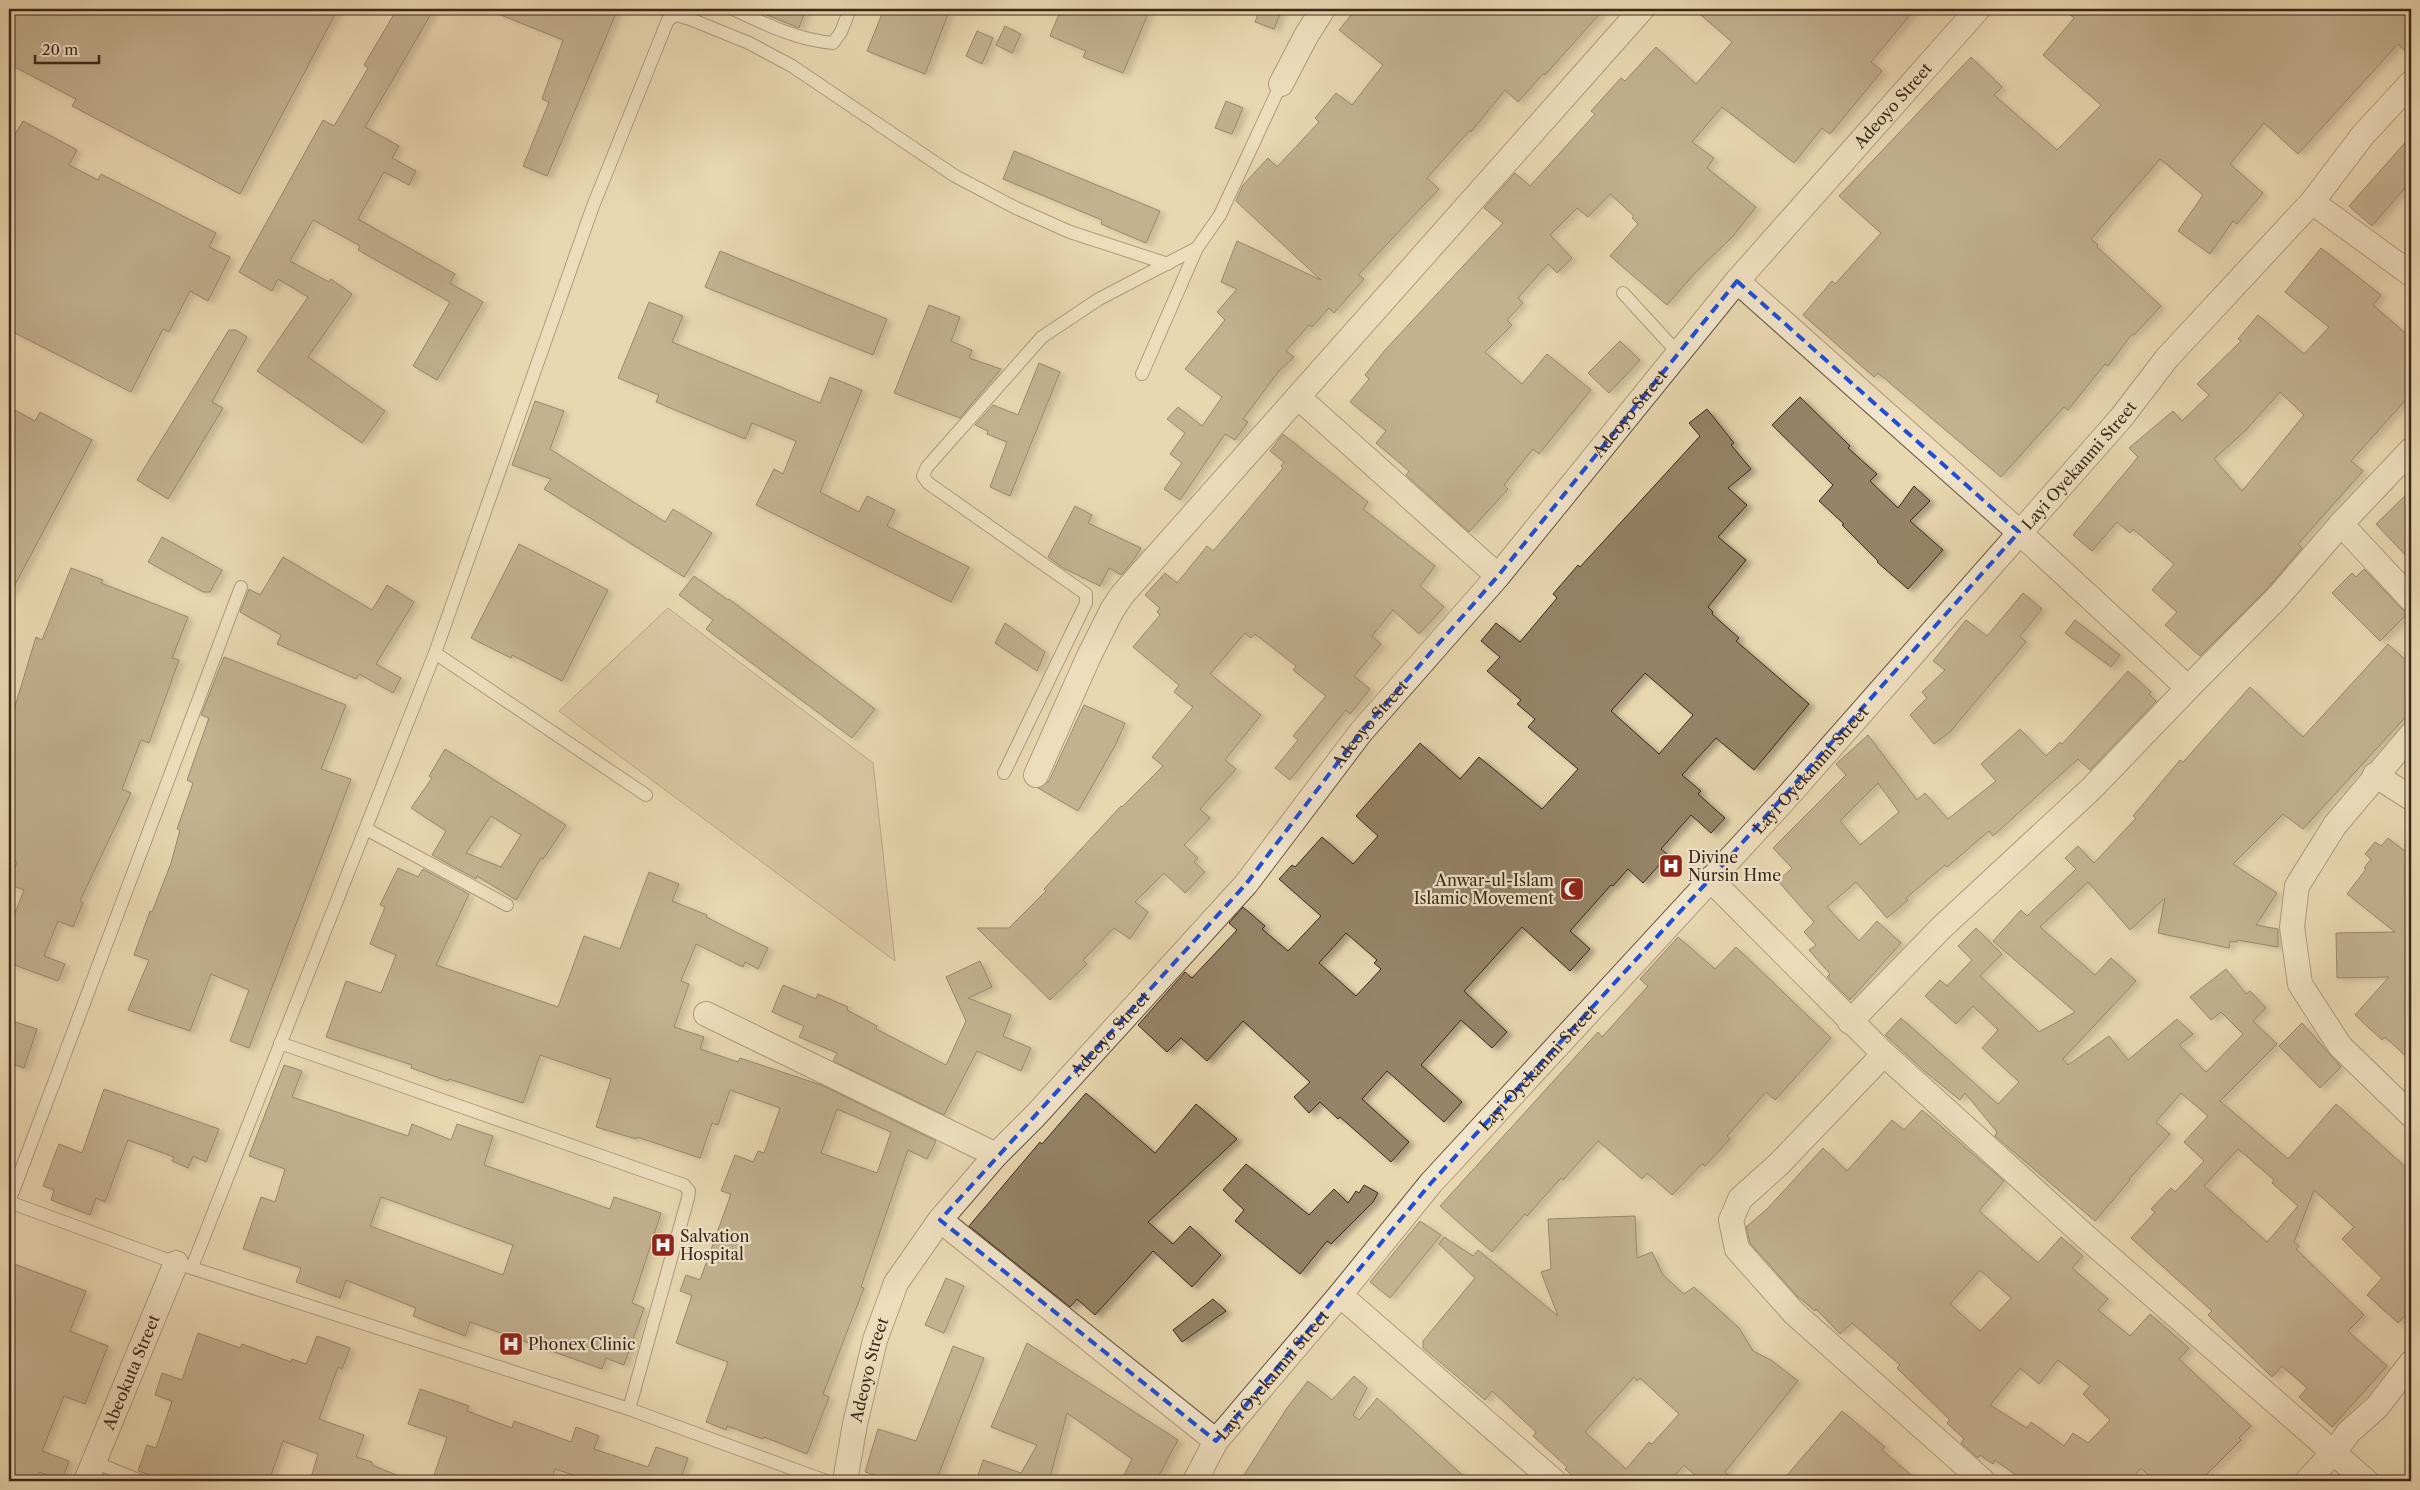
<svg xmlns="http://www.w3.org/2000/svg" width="2420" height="1490" font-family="'Libre Caslon Text',serif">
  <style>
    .green { fill: #ccb997; stroke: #847059 }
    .building { fill: #968368; stroke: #3c271b; fill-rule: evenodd; filter: url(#shadow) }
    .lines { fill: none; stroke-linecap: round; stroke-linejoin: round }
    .lane-casing { stroke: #675340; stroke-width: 14 }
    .street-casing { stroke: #675340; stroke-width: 26 }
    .lane { stroke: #f1e5cc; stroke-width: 12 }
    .street { stroke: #f1e5cc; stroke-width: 24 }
    .marked { fill: none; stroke: #1d4ed8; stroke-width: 4; stroke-dasharray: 10 6; stroke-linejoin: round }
    .labels { text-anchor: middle; stroke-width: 4.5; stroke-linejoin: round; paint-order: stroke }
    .street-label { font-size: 16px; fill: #3c271b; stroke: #f1e5cc }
    .poi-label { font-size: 16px; fill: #3c271b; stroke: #f1e5cc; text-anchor: start }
  </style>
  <defs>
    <filter id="shadow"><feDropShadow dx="5.5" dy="3" stdDeviation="2.5" flood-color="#0004"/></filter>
  </defs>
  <rect width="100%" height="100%" fill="#e9d7b0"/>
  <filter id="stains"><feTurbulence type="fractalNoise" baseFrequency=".004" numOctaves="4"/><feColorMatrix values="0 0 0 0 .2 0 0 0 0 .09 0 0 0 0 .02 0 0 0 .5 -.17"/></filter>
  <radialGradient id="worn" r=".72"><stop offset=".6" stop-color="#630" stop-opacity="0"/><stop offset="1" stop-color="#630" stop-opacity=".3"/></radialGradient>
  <path class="green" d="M668,608L873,763L895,961L559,711Z"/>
  <path class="building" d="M9,9H338L240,194L72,106L76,99L9,64Z
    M397,9H434L365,127L399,146L392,158L416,171L409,185L384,172L358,219L455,274L450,283L483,302L437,380L413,366L450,302L358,250L360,246L313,220L290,261L329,282L331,279L352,294L308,357L385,411L362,443L257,371L308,297L278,279L272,291L239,272L323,120L334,126L368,68L364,65Z
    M486,9H618L547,176L523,166L549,102L542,99L563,40Z
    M752,9H806L799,28Z
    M884,9H950L925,74L867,51Z
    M1061,9H1150L1123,73L1083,57L1086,51L1050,36Z
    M1260,9H1282L1274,29L1255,22Z
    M1356,9H1604L1545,75L1543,74L1518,102L1505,90L1471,132L1470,130L1427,178L1439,189L1358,275L1364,279L1334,313L1329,308L1312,327L1309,325L1286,351L1294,357L1279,371L1243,419L1248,422L1235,440L1225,434L1180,500L1164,489L1182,463L1170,454L1185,433L1167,419L1178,407L1202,426L1222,397L1185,369L1225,320L1217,312L1237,289L1221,282L1237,241L1321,280L1236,201L1243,185L1268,158L1277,167L1319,122L1315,118L1336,93L1352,105L1383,65L1339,30Z
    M1694,9H1915L1871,62L1882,71L1830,134L1822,128L1794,163L1722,107L1692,142L1714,158L1707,168L1756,207L1733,236L1694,274L1667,305L1610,256L1638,224L1632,218L1634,216L1610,194L1588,217L1577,208L1550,235L1572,258L1557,273L1548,264L1518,298L1523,303L1507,320L1512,325L1485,352L1522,384L1547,354L1591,390L1539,454L1533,449L1504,485L1508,489L1469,532L1406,475L1409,471L1376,443L1386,431L1350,402L1369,379L1365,375L1385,350L1503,223L1484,208L1515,173L1530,186L1595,114L1591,111L1621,78L1625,81L1656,47L1696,84L1732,42Z
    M2064,9H2411V57L2398,44L2298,154L2264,123L2230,164L2263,193L2237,224L2233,221L2210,254L2178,231L2203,195L2160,159L2091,239L2098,245L2097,247L2161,306L2134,335L2132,334L2108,366L2105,364L2068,410L2064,407L2001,477L1878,373L1874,377L1803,315L1832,281L1835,284L1881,233L1839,196L1971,57L2002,87L1994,95L2057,150L2101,105L2043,55L2074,18Z
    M1005,26L1021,34L1012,53L996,45Z
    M977,31L993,38L982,64L966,56Z
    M1226,101L1243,108L1232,134L1215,128Z
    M23,121L77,150L69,165L98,180L101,174L216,233L209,247L230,257L208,301L190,291L169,332L163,329L131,392L9,330V133L14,136Z
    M2411,136V181L2372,226L2349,206Z
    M1014,151L1160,211L1146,243L1101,224L1102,220L1003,179Z
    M2321,248L2381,295L2373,305L2411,338V394L2351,461L2363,471L2298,544L2302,548L2267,589L2200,656L2165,625L2177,612L2152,590L2174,564L2133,529L2130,533L2117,522L2092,551L2073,535L2138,457L2129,448L2173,411L2182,421L2209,395L2197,384L2241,341L2238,339L2258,315L2304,354L2329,327L2285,292ZM2280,392L2304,415L2242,491L2214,459L2246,430Z
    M720,251L887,319L873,355L705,287Z
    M649,302L683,316L672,342L820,403L830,377L862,390L820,492L859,512L867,496L895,510L887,526L969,567L951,602L756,505L774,469L783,474L796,441L752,423L745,439L656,402L659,395L618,378Z
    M929,305L960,317L951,341L972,350L969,358L1001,369L960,418L894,393Z
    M229,330H236L247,337L212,402L223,408L168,499L137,480Z
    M1620,341L1640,360L1609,393L1588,373Z
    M1039,363L1060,372L1010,496L990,487L1007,442L987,434L988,431L975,425L993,405L1018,415Z
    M1800,397L1850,446L1848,448L1877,474L1870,481L1898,508L1914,486L1930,501L1910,521L1943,550L1908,589L1877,562L1878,561L1842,525L1844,524L1819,501L1833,485L1772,425Z
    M535,401L564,411L550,449L665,522L673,509L712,533L684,577L544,489L551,479L512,465Z
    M9,407L35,421L40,412L92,440L9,596Z
    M1707,409L1734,443L1731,445L1751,469L1728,488L1747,505L1718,537L1746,560L1708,607L1713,612L1712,614L1739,638L1736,641L1809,704L1754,770L1716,738L1682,775L1701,791L1698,794L1725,818L1711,833L1691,815L1661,849L1668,855L1643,883L1628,869L1613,886L1611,885L1570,931L1590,949L1570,971L1522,927L1464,991L1507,1032L1492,1048L1461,1020L1421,1065L1462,1102L1444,1122L1387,1071L1362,1099L1409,1142L1391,1162L1340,1117L1338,1119L1320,1102L1309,1113L1294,1097L1310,1082L1243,1021L1207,1061L1181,1038L1167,1052L1138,1025L1185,972L1192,978L1237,930L1229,923L1243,907L1265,926L1262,929L1288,951L1321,916L1279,879L1292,865L1295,867L1322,837L1353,864L1378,836L1356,816L1420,743L1460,779L1479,757L1542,809L1578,769L1528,727L1535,719L1517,704L1521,700L1487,671L1500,657L1481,641L1496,623L1520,642L1557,598L1553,594L1578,565L1580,567L1700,436L1689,423ZM1645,673L1693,715L1659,754L1611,711ZM1346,933L1377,960L1374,963L1381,969L1356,996L1319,963Z
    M1283,434L1368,502L1363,509L1435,566L1420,586L1444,607L1419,634L1393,610L1372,636L1381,644L1354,676L1370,689L1350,714L1346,710L1290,780L1275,768L1298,740L1293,736L1326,696L1293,670L1296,666L1255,634L1251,638L1245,633L1210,674L1261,715L1225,760L1236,769L1200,809L1210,818L1184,845L1198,858L1194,862L1205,872L1185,893L1164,873L1135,902L1148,912L1130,939L1114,928L1083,960L1087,964L1050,1000L977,928H1009L1046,891L1044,889L1121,806L1122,807L1163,766L1152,757L1193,707L1174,692L1179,685L1133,647L1160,615L1157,612L1160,608L1145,595L1165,573L1177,583L1207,546L1213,551L1243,516L1283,468L1281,466L1284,462L1270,451Z
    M2411,490V561L2376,524Z
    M1075,506L1092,515L1088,523L1141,548L1133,561L1121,575L1109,568L1100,586L1063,568L1048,557Z
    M162,537L222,570L210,592H203L148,562Z
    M519,544L608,590L562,681L512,655L511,658L471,638Z
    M283,557L372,610L387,585L414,602L376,664L401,678L393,693L359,674L356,679L277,644L281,635L240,612L249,589L260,595Z
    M71,568L103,580L101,583L188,617L172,658L179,660L149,743L141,740L122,789L131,793L80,901L83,903L73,927L58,921L44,956L65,964L58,981L9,963V928L24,890L9,884L17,862L9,859V726L36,637L42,640Z
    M2364,569L2401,608L2408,613L2380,641L2332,593L2352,573L2356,577Z
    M694,576L728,600L729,599L875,709L852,738L706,629L713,620L679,595Z
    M2023,593L2042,609L2020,636L2026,642L1950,732L1934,744L1910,715L1927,698L1922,692L1945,670L1933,661L1966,620L1987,636Z
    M2075,620L2120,655L2111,667L2065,633Z
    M1005,623L1045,652L1037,671L995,643Z
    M2388,644L2411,665V711L2303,829L2283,814L2233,864L2277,893L2256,925L2278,929V947L2237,940V942L2230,941L2229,948L2158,933L2165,898L2130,930L2088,882L2040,927L2095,975L2111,958L2136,981L2063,1059L2068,1065L2109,1036L2128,1060L2177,1019L2193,1034L2179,1045L2206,1072L2243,1034L2221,1012L2211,1020L2190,997L2226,969L2246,994L2250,991L2266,1008L2253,1021L2277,1044L2220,1101L2288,1159L2336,1104L2411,1172V1309L2398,1323L2367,1295L2382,1278L2342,1239L2354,1227L2314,1190L2294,1242L2299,1246L2296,1249L2364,1315L2348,1331L2387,1366L2332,1427L2299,1397L2307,1388L2282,1366L2272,1377L2208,1315L2212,1311L2131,1238L2155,1212L2151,1209L2171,1188L2175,1192L2204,1161L2184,1142L2208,1116L2181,1093L2156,1122L2170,1134L2129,1179L2130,1180L2095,1221L1995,1136L1997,1132L1965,1093L1960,1100L1924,1071L1885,1035L1901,1018L1998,1104L2019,1082L1982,1048L1998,1030L1973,1006L1956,1024L1925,996L1940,980L1947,986L1972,960L1958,946L1976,928L2002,954L1980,976L2039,1032L2075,1012L1993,941L2021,910L2027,916L2076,869L2065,858L2078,846L2094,863L2136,818L2133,816L2180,760L2183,762L2250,687L2303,737ZM2238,1149L2274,1180L2272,1183L2298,1206L2267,1242L2204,1186Z
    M224,657L346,705L321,769L351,779L249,1048L230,1041L249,990L211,974L190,1031L128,1010L149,960L134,955L150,911L152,912L171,863L180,830L177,829L193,783L187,780L209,718L201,715Z
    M2128,671L2151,692L2149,694L2156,701L2090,770L2078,759L1993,836L1989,831L1947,867L1945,865L1906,898L1908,900L1887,918L1856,882L1827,907L1859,941L1877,921L1901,943L1850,1000L1827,977L1830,974L1809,950L1816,945L1804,932L1814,922L1778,881L1792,868L1773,848L1846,775L1836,764L1868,735L1917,800L1925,793L1948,819L1996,781L1981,764L2020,729L2046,756L2060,742L2062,744ZM1878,783L1899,812L1860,845L1840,821Z
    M1084,705L1125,723L1116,744L1078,811L1038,788L1049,781Z
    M445,749L566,825L548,852L543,859L541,858L516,900L477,876L476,879L432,855L446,831L411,808L432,778L429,776ZM491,816L521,835L501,867L466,853Z
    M2388,838L2411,856V1061L2385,1037L2382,1040L2355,1015L2389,977L2337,978L2336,933L2395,932L2347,894L2366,869L2364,868L2371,859L2365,854L2375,842L2381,846Z
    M398,868L418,877L423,869L469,894L436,965L558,1007L584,936L620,949L649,872L679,884L672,901L707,915L706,917L768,948L758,969L745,962L743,967L696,944L681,981L689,984L674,1027L704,1037L700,1049L738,1062L740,1058L821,1085L936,1141L927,1159L908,1150L861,1287L864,1288L823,1394L829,1397L807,1454L764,1437L763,1439L727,1426L726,1430L706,1422L728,1362L676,1343L692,1295L680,1291L686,1275L700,1280L731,1194L721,1191L735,1155L753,1162L758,1151L764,1153L780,1108L730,1090L718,1125L712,1123L700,1158L637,1137L636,1139L596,1127L611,1079L540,1055L523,1103L449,1079L448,1081L411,1068L412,1065L326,1037L346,981L381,993L396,955L370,944L385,907L380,905ZM837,1109L891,1132L877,1173L821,1153Z
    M1678,937L1715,969L1736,947L1831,1038L1775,1100L1766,1092L1727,1136L1730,1139L1705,1166L1702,1164L1672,1195L1647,1173L1642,1179L1598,1141L1563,1180L1561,1178L1527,1216L1525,1214L1492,1252L1440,1206L1598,1032L1602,1037L1648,986L1640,979Z
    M980,961L992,987L968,998L1011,1015L1003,1036L1031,1048L1021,1071L977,1051L944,1115L833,1061L837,1053L799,1037L804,1026L772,1012L783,985L816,999L818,994L848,1007L847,1010L877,1026L876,1029L946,1065L966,1021L946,977Z
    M9,1020L37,1029L24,1068L9,1063Z
    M2302,1023L2341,1067L2320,1088L2279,1046Z
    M284,1065L302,1071L292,1097L408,1136L412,1124L451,1140L457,1124L493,1136L484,1165L610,1209L614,1197L661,1213L632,1303L644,1308L624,1365L606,1358L602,1369L470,1322L465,1336L413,1316L416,1308L346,1280L340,1298L296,1282L301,1268L243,1249L261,1197L275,1202L285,1169L249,1156ZM381,1197L513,1245L503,1275L370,1226Z
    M104,1089L219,1129L206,1162L193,1156L188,1168L172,1161L174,1157L128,1140L105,1202L96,1198L90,1215L51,1200L54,1190L43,1186L59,1144L82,1153Z
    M1086,1093L1155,1153L1196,1104L1237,1139L1148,1222L1173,1244L1190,1226L1221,1255L1192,1287L1153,1251L1095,1315L1077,1299L1070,1307L969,1226L1040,1142L1042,1144Z
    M1922,1110L2004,1181L1979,1211L2038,1263L2061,1237L2083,1256L2072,1268L2108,1299L2098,1310L2130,1336L2150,1314L2189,1348L2179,1359L2251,1426L2239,1438L2241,1440L2200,1481H2154L2141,1468L2131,1481H2024L1995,1460L1993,1464L1980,1455L1978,1458L1961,1443L1964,1439L1947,1423L1950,1420L1897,1368L1900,1365L1852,1323L1840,1334L1816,1309L1815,1311L1797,1296L1750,1243L1746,1227L1767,1209L1823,1148L1847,1171L1892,1120L1904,1130ZM1980,1270L2011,1298L1980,1331L1950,1304ZM2058,1360L2090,1386L2083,1394L2110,1420L2088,1443L2073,1433L2064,1446L2031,1422L2027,1428L1990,1405L2020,1368L2039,1384Z
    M1246,1164L1309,1215L1334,1189L1348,1203L1356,1191L1359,1193L1364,1185L1378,1193L1373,1202L1331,1244L1327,1241L1300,1274L1235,1221L1244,1210L1223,1190Z
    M1635,1216L1637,1258L1652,1252L1663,1275L1684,1294L1694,1287L1739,1328L1753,1351L1771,1360L1798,1381L1725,1472L1735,1481H1701L1684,1465L1670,1481H1578L1565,1469L1567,1467L1533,1436L1536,1432L1492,1391L1485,1400L1423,1348V1341L1475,1278L1439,1244L1444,1237L1473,1256L1478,1250L1558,1316L1541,1272L1551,1269L1548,1219ZM1634,1377L1637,1381L1640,1378L1679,1414L1652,1444L1649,1442L1626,1469L1585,1432Z
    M1420,1221L1441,1235L1390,1298L1370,1282Z
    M9,1262L86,1291L70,1331L108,1346L85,1404L64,1396L42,1451L69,1461L62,1480L39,1472L36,1481H19L9,1477Z
    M946,1278L964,1286L944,1333L925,1325Z
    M1213,1299L1226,1311L1182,1342L1173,1330Z
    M198,1333L240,1348L242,1344L291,1362L292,1359L306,1364L317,1336L350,1348L342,1369L338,1367L319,1419L364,1435L356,1457L372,1462V1465L411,1481H310L318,1454L283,1441L269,1481H168L138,1471L147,1445L156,1448L172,1401L155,1395L162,1373L182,1380Z
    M1027,1343L1178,1440L1156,1481H1121L1132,1459L1067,1413L1049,1481H976L983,1460L1021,1473L1037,1445L991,1427Z
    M953,1346L984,1358L936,1481H904L889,1475L887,1479L865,1472L878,1429L916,1441Z
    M1354,1376L1367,1388L1353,1415L1359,1420L1377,1398L1469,1481H1240L1287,1408L1308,1381L1332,1400Z
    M420,1389L469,1406L467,1411L512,1428L514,1421L571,1442L576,1427L599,1436L594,1449L648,1467L656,1447L688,1458L681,1478L674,1475L680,1479V1481H591L555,1469L551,1481H432L447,1437L408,1424Z
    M1842,1411L1885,1447L1882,1450L1918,1481H1782Z"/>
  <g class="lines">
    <defs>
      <path id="lane" d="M733,9C765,24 797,40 833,43L841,32L850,9
        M1623,293L1679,354
        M1142,374L1197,248
        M435,653L646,795
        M1004,773L1086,603V594L928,483L923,476L927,467L1042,337L1099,299L1197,248L1220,215L1281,84
        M366,829L507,905
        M280,1043L684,1185L689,1191L688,1198L629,1409
        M9,1202L176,1263L629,1409L826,1481
        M9,1202L241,587
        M192,1267L435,653L593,206L668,20L676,15L690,19L749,43L792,66L955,176L1016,208L1070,232L1168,264
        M94,1462L141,1481"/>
      <g id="street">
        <path d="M1281,84L1306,36L1323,9"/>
        <path d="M2312,202L2411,274"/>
        <path d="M1737,281L2019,532L2188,688"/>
        <path d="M1298,397L1498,576"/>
        <path d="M2341,524L2411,599"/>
        <path d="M2411,735L2335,825L2297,886L2292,927L2300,984L2340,1046L2411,1115"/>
        <path d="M1036,775L1089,656L1112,610L1122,595L1642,9"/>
        <path d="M2375,775L2411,798"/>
        <path d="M1710,879L1884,1054L2086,1237L2366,1481"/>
        <path d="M706,1014L996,1155"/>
        <path d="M1850,1022L1941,928L2091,789L2188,688L2277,598L2341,524L2411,450"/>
        <path d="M1884,1054L1779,1164L1740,1199L1731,1220L1737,1249L1794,1313L1983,1481"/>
        <path d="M940,1220L1216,1441"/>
        <path d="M1340,1295L1554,1481"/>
        <path id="s1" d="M86,1481L176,1263"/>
        <path id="s2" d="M845,1481L855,1424L875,1340L896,1283L940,1220L996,1155L1035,1116L1246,884L1361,732L1498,576L1737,281L1978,9"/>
        <path id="s3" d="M1195,1481L1216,1441L1340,1295L1431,1183L1787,797L2121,418L2167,358L2312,202L2363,135L2411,83"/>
        <path d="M2307,1481L2334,1452L2349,1432L2377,1407L2411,1363"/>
      </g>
    </defs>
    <use href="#lane" class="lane-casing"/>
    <use href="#street" class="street-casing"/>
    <use href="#lane" class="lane"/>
    <use href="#street" class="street"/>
  </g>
  <path d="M0 0H2420V1490H0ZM1737,281L2019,532L1710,879L1431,1183L1216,1441L940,1220L1246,884L1361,732L1498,576Z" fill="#e9d7b0" fill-opacity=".55" fill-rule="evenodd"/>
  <path class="marked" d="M1737,281L2019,532L1710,879L1431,1183L1216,1441L940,1220L1246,884L1361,732L1498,576Z"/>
  <defs>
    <symbol id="hospital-square" viewBox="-11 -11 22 22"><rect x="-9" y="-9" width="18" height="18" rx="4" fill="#8f2418" stroke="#f1e5cc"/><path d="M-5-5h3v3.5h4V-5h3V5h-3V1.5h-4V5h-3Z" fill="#fff"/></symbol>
    <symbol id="mosque-square" viewBox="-11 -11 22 22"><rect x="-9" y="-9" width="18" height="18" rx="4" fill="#8f2418" stroke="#f1e5cc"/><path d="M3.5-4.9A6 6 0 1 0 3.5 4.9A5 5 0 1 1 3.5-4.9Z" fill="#fff"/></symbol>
  </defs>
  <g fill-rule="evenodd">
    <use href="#hospital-square" x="1657" y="852" width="28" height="28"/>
    <use href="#mosque-square" x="1558" y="875" width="28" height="28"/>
    <use href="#hospital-square" x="649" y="1231" width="28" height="28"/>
    <use href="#hospital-square" x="497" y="1330" width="28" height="28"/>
  </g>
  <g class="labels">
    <g class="street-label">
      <text dy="6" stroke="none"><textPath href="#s2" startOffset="1749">Adeoyo Street</textPath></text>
      <text dy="6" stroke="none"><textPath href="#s2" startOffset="1344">Adeoyo Street</textPath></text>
      <text dy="6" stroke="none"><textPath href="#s3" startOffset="1348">Layi Oyekanmi Street</textPath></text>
      <text dy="6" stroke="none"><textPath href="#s2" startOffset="939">Adeoyo Street</textPath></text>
      <text dy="6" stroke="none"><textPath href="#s3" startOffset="942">Layi Oyekanmi Street</textPath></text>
      <text dy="6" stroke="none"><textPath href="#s2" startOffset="534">Adeoyo Street</textPath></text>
      <text dy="6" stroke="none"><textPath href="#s3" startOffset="538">Layi Oyekanmi Street</textPath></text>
      <text dy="6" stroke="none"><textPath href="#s2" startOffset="114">Adeoyo Street</textPath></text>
      <text dy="6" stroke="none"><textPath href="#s1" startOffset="118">Abeokuta Street</textPath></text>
      <text dy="6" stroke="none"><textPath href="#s3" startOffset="132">Layi Oyekanmi Street</textPath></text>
    </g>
    <g class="poi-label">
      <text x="1688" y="863">Divine<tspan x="1688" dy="18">Nursin Hme</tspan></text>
      <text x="1554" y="886" text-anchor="end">Anwar-ul-Islam<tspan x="1554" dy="18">Islamic Movement</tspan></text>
      <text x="680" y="1242">Salvation<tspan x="680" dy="18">Hospital</tspan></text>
      <text x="528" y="1350">Phonex Clinic</text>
    </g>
  </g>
  <rect width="2420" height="1490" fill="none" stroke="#e9d7b0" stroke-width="30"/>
  <rect x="10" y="10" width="2400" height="1470" fill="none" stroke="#3c271b" stroke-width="2.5"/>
  <rect x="15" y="15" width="2390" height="1460" fill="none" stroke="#3c271b"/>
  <path d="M35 55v8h64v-8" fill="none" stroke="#3c271b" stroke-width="2.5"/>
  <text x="42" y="55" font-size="15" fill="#3c271b" stroke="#f1e5cc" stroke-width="4" paint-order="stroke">20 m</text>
  <rect width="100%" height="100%" filter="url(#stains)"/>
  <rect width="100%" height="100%" fill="url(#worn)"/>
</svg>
